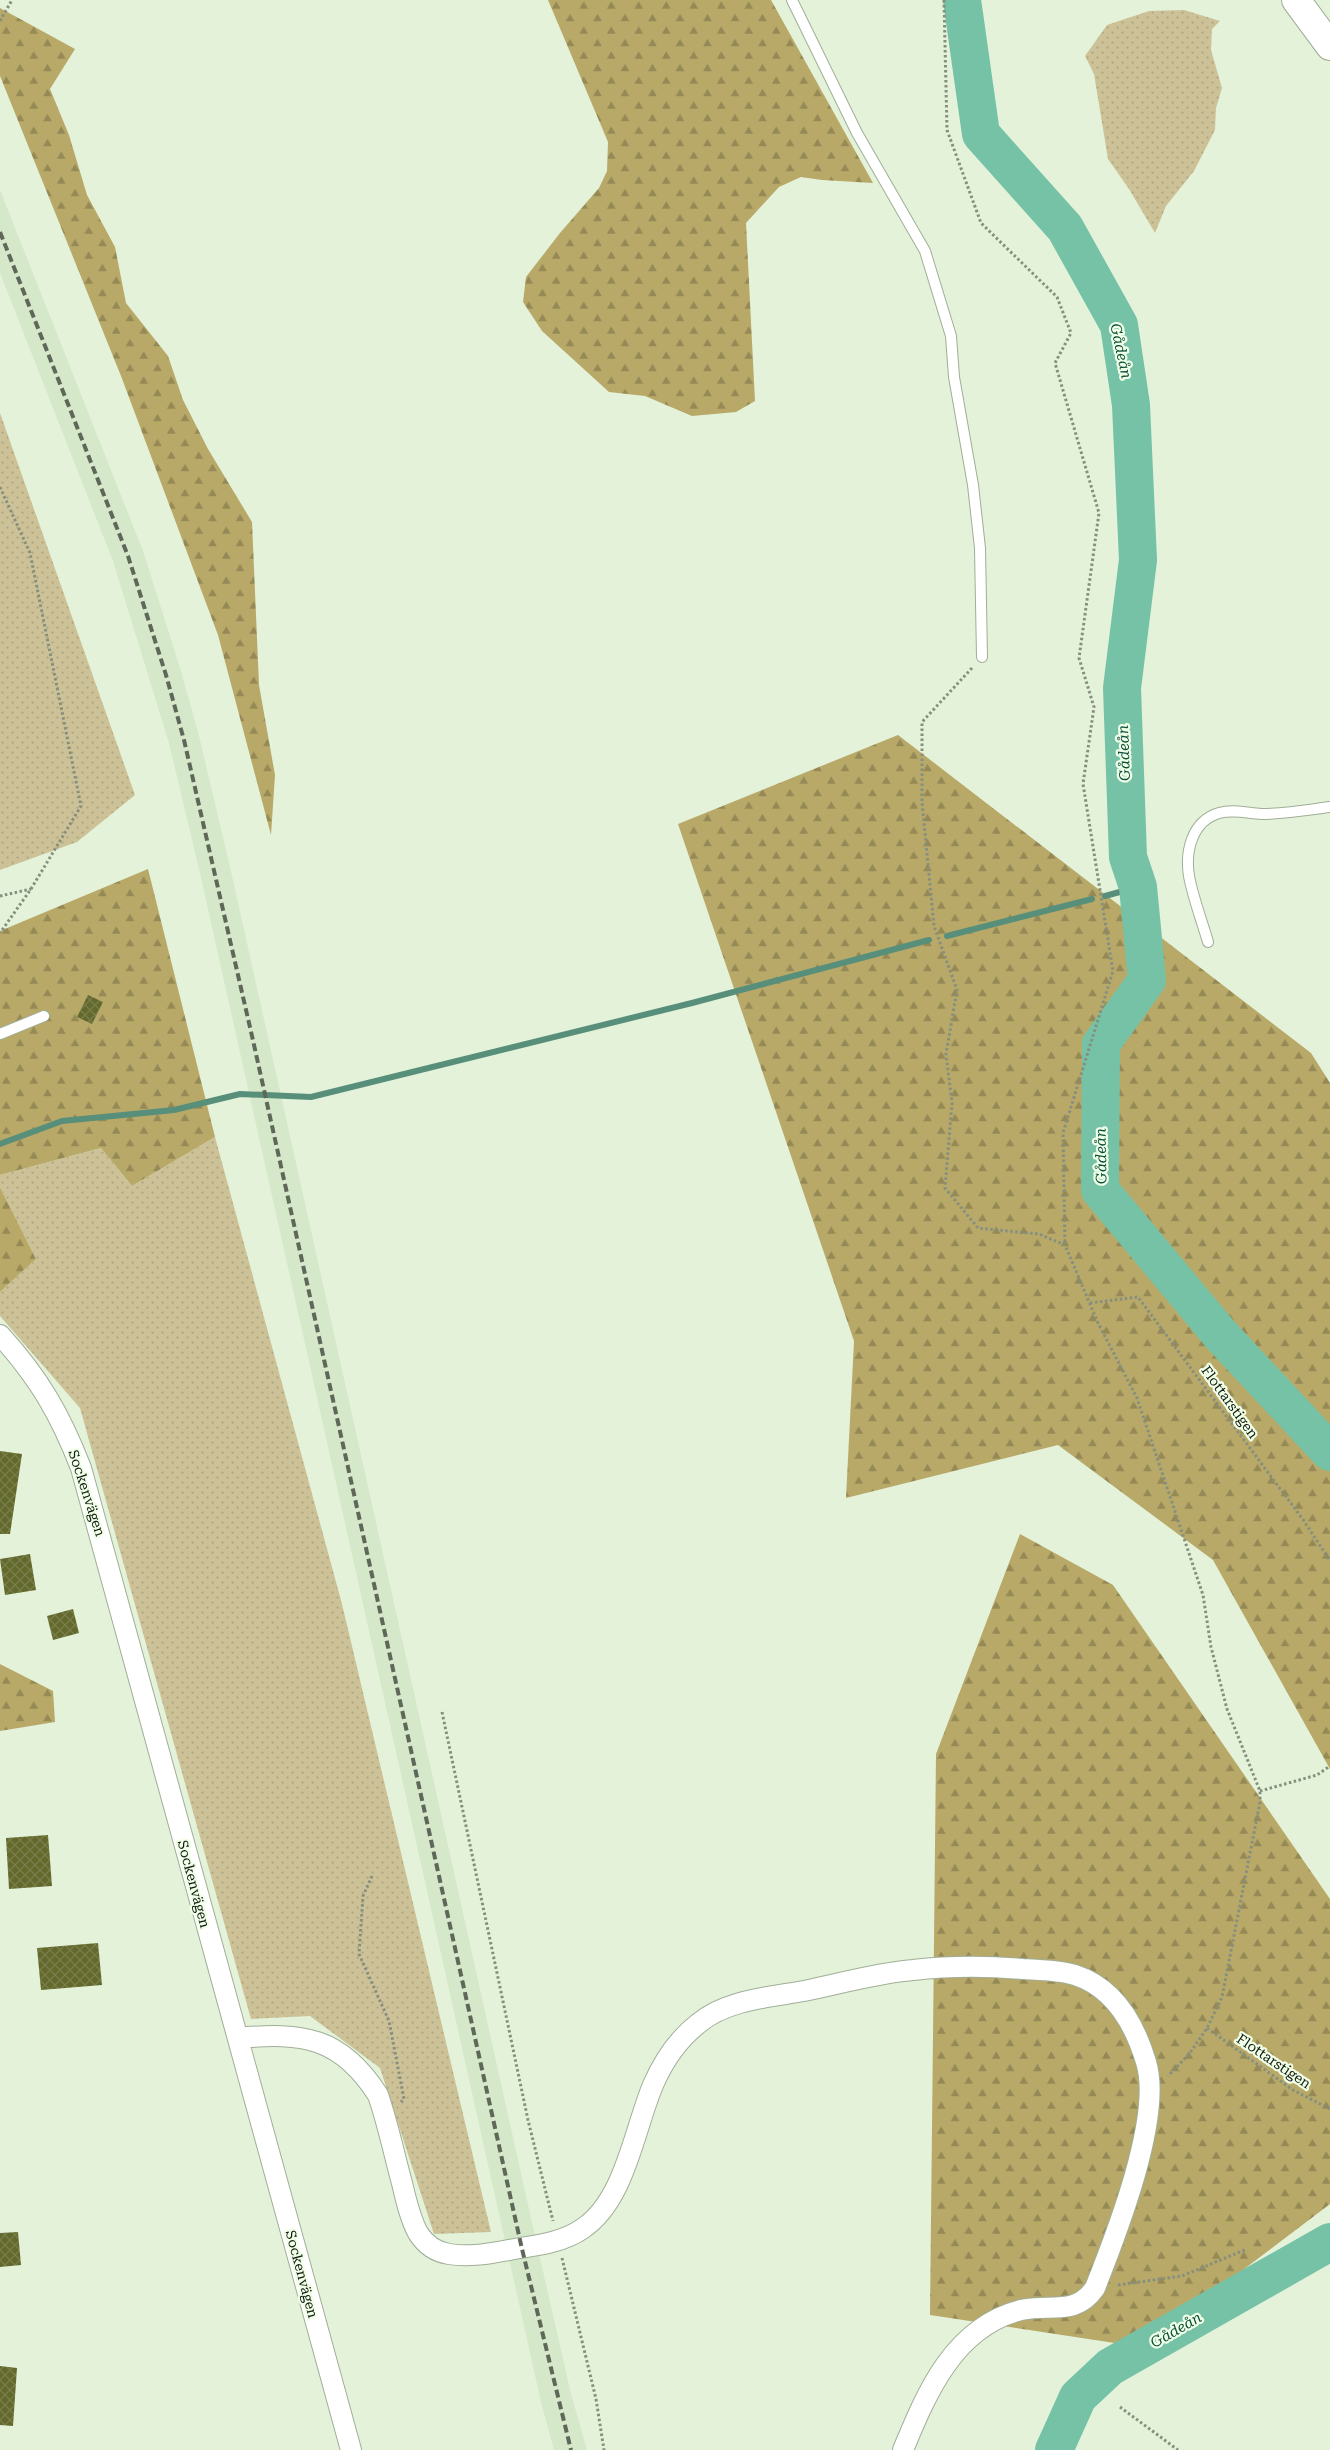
<svg xmlns="http://www.w3.org/2000/svg" width="1330" height="2450" font-family="'Roboto Serif',serif">
  <style>
    .built { fill: #d5e8c9 }
    .grass { fill: url(#grass-dots) }
    .forest { fill: url(#forest-firs) }
    .lines { fill: none; stroke-linecap: round; stroke-linejoin: round }
    .stream { stroke: #588f7a; stroke-width: 6 }
    .river { stroke: #75c2a7; stroke-width: 38 }
    .building { fill: url(#building-cross-hatch) }
    .service-casing { stroke: #a0ae97; stroke-width: 12 }
    .minor-casing { stroke: #a0ae97; stroke-width: 22 }
    .trunk-casing { stroke: #a0ae97; stroke-width: 30 }
    .path { stroke: #858f7e; stroke-width: 3; stroke-dasharray: 2.5 2.5; stroke-linecap: butt }
    .service { stroke: #fff; stroke-width: 10 }
    .minor { stroke: #fff; stroke-width: 20 }
    .trunk { stroke: #fff; stroke-width: 28 }
    .rail { stroke: #5f6759; stroke-width: 4; stroke-dasharray: 8 4; stroke-linecap: butt }
    .labels { text-anchor: middle; stroke-width: 4.5; stroke-linejoin: round; paint-order: stroke }
    .street-label { font-size: 14px; fill: #141911; stroke: #f0ffe7 }
    .water-label { font-size: 15px; font-style: italic; fill: #0c4e3c; stroke: #f0ffe7 }
  </style>
  <defs>
    <pattern id="grass-dots" width="8" height="8" patternUnits="userSpaceOnUse" patternTransform="scale(1.25)"><rect width="8" height="8" fill="#cdc297"/><path d="M2 2h.1M6 6h.1" fill="none" stroke="#afa681" stroke-width="1.8" stroke-linecap="round"/></pattern>
    <pattern id="forest-firs" width="22" height="20" patternUnits="userSpaceOnUse" patternTransform="scale(1.25)"><rect width="22" height="20" fill="#b9a969"/><path d="M5 1l3.5 6h-7zM16 11l3.5 6h-7z" fill="#958955"/></pattern>
    <pattern id="building-cross-hatch" width="8" height="8" patternUnits="userSpaceOnUse" patternTransform="scale(1.25)"><rect width="8" height="8" fill="#63692a"/><path d="M0 0l8 8M0 8l8-8" fill="none" stroke="#787d4e"/></pattern>
  </defs>
  <rect width="100%" height="100%" fill="#e3f2d9"/>
  <path class="built" d="M0,190L143,551L181,671L199,736L230,867L537,2245L571,2394L587,2450H554L541,2402L200,873L169,743L113,561L0,273Z"/>
  <path class="grass" d="M1184,10L1220,21L1212,29L1211,50L1222,88L1216,108L1215,130L1194,171L1166,206L1155,233L1129,189L1108,159L1094,74L1085,56L1107,25L1149,11Z
    M0,413L135,795L77,842L0,870Z
    M215,1137L342,1604L491,2232L434,2234L380,2068L310,2016L251,2019L80,1408L0,1316V1292L36,1259L0,1187V1175L101,1148L132,1186Z"/>
  <path class="forest" d="M548,0H771L873,183L822,180L801,177L779,187L746,223L755,401L736,412L692,416L645,396L609,392L542,331L523,302L526,277L560,233L599,188L607,171L608,142Z
    M0,8L75,49L50,89L69,135L87,195L115,247L126,303L168,356L183,400L208,449L252,522L259,685L275,775L271,835L218,635L121,376L0,76Z
    M898,735L1311,1053L1330,1083V1769L1213,1560L1058,1445L846,1498L854,1341L678,824Z
    M148,869L215,1137L132,1186L101,1148L0,1175V931Z
    M0,1187L36,1259L0,1292Z
    M1020,1534L1113,1585L1330,1899V2204L1141,2347L930,2315L936,1754Z
    M0,1664L53,1691L55,1722L0,1731Z"/>
  <g class="lines">
    <path class="stream" d="M1105,896L1138,887
      M947,936L1092,899
      M0,1144L62,1121L174,1110L240,1094L311,1097L692,1003L929,940"/>
    <path class="river" d="M962,0L981,134L1065,228L1119,325L1131,405L1138,560L1122,688L1128,857L1138,887L1147,980L1101,1044L1100,1190L1220,1334L1330,1452
      M1054,2450L1078,2397L1110,2367L1330,2242"/>
  </g>
  <path class="building" d="M88,995L103,1002L92,1024L77,1017Z
    M0,1451L22,1454L10,1534H0Z
    M30,1554L36,1590L5,1595L0,1559Z
    M73,1609L79,1633L53,1640L47,1616Z
    M48,1835L52,1886L9,1889L6,1838Z
    M98,1943L102,1985L41,1990L37,1948Z
    M18,2232L21,2265L0,2267V2233Z
    M0,2366L17,2368L13,2426L0,2425Z"/>
  <g class="lines">
    <defs>
      <path id="service" d="M792,0L857,133L925,251L951,336L954,377L973,485L980,548L982,657
        M1208,942C1202,921 1193,898 1189,876C1185,851 1192,821 1219,813C1233,809 1247,813 1261,814C1284,814 1307,810 1330,807
        M0,1034L44,1016"/>
      <path id="minor" d="M0,1335C39,1378 60,1414 81,1468L351,2450
        M238,2038C303,2032 341,2037 378,2095C388,2124 394,2154 402,2183C406,2200 410,2218 418,2233C425,2244 436,2252 449,2254C472,2258 497,2252 520,2248C541,2245 565,2241 582,2229C625,2201 634,2130 653,2085C663,2062 678,2039 699,2023C726,2000 770,1997 804,1991C839,1984 876,1973 913,1970C949,1966 987,1966 1023,1969C1040,1970 1059,1970 1075,1975C1115,1988 1135,2025 1146,2062C1163,2116 1116,2235 1095,2288C1075,2317 1050,2303 1021,2310C954,2327 927,2392 903,2450"/>
      <path id="trunk" d="M1296,0L1330,46"/>
    </defs>
    <use href="#service" class="service-casing"/>
    <use href="#minor" class="minor-casing"/>
    <use href="#trunk" class="trunk-casing"/>
    <path class="path" d="M944,0L947,130L981,223L1057,297L1071,333L1055,363L1099,513L1079,658L1094,707L1083,784L1113,971L1063,1133L1065,1245
      M0,21L12,0
      M0,487L30,553L81,806L31,889L0,933
      M972,668L922,722V802L934,926L957,990L946,1054L952,1103L945,1188L978,1228L1039,1234L1065,1245L1098,1323L1137,1398L1203,1595L1211,1647L1227,1709L1260,1791V1802L1222,1997L1207,2028L1190,2053L1168,2076
      M0,896L31,889
      M1090,1303L1138,1297L1304,1521L1330,1561
      M442,1712L528,2120L553,2221
      M1260,1791L1317,1775L1330,1766
      M372,1876L363,1896L359,1954L389,2021L404,2099L401,2102
      M1207,2028L1293,2090L1330,2109
      M562,2258L596,2399L604,2450
      M1118,2285L1182,2276L1247,2249
      M1120,2407L1178,2450"/>
    <use href="#service" class="service"/>
    <use href="#minor" class="minor"/>
    <use href="#trunk" class="trunk"/>
    <path class="rail" d="M0,232L128,556L166,675L184,740L252,1036L522,2249L571,2450"/>
  </g>
  <g class="labels">
    <g class="street-label">
      <text transform="translate(1230 1402) rotate(54)" y="5">Flottarstigen</text>
      <text transform="translate(87 1493) rotate(72)" y="5">Sockenvägen</text>
      <text transform="translate(194 1884) rotate(75)" y="5">Sockenvägen</text>
      <text transform="translate(1274 2061) rotate(34)" y="5">Flottarstigen</text>
      <text transform="translate(302 2274) rotate(75)" y="5">Sockenvägen</text>
    </g>
    <g class="water-label">
      <text transform="translate(1121 351) rotate(78)" y="5">Gådeån</text>
      <text transform="translate(1124 753) rotate(-92)" y="5">Gådeån</text>
      <text transform="translate(1101 1156) rotate(-91)" y="5">Gådeån</text>
      <text transform="translate(1176 2330) rotate(-30)" y="5">Gådeån</text>
    </g>
  </g>
</svg>
